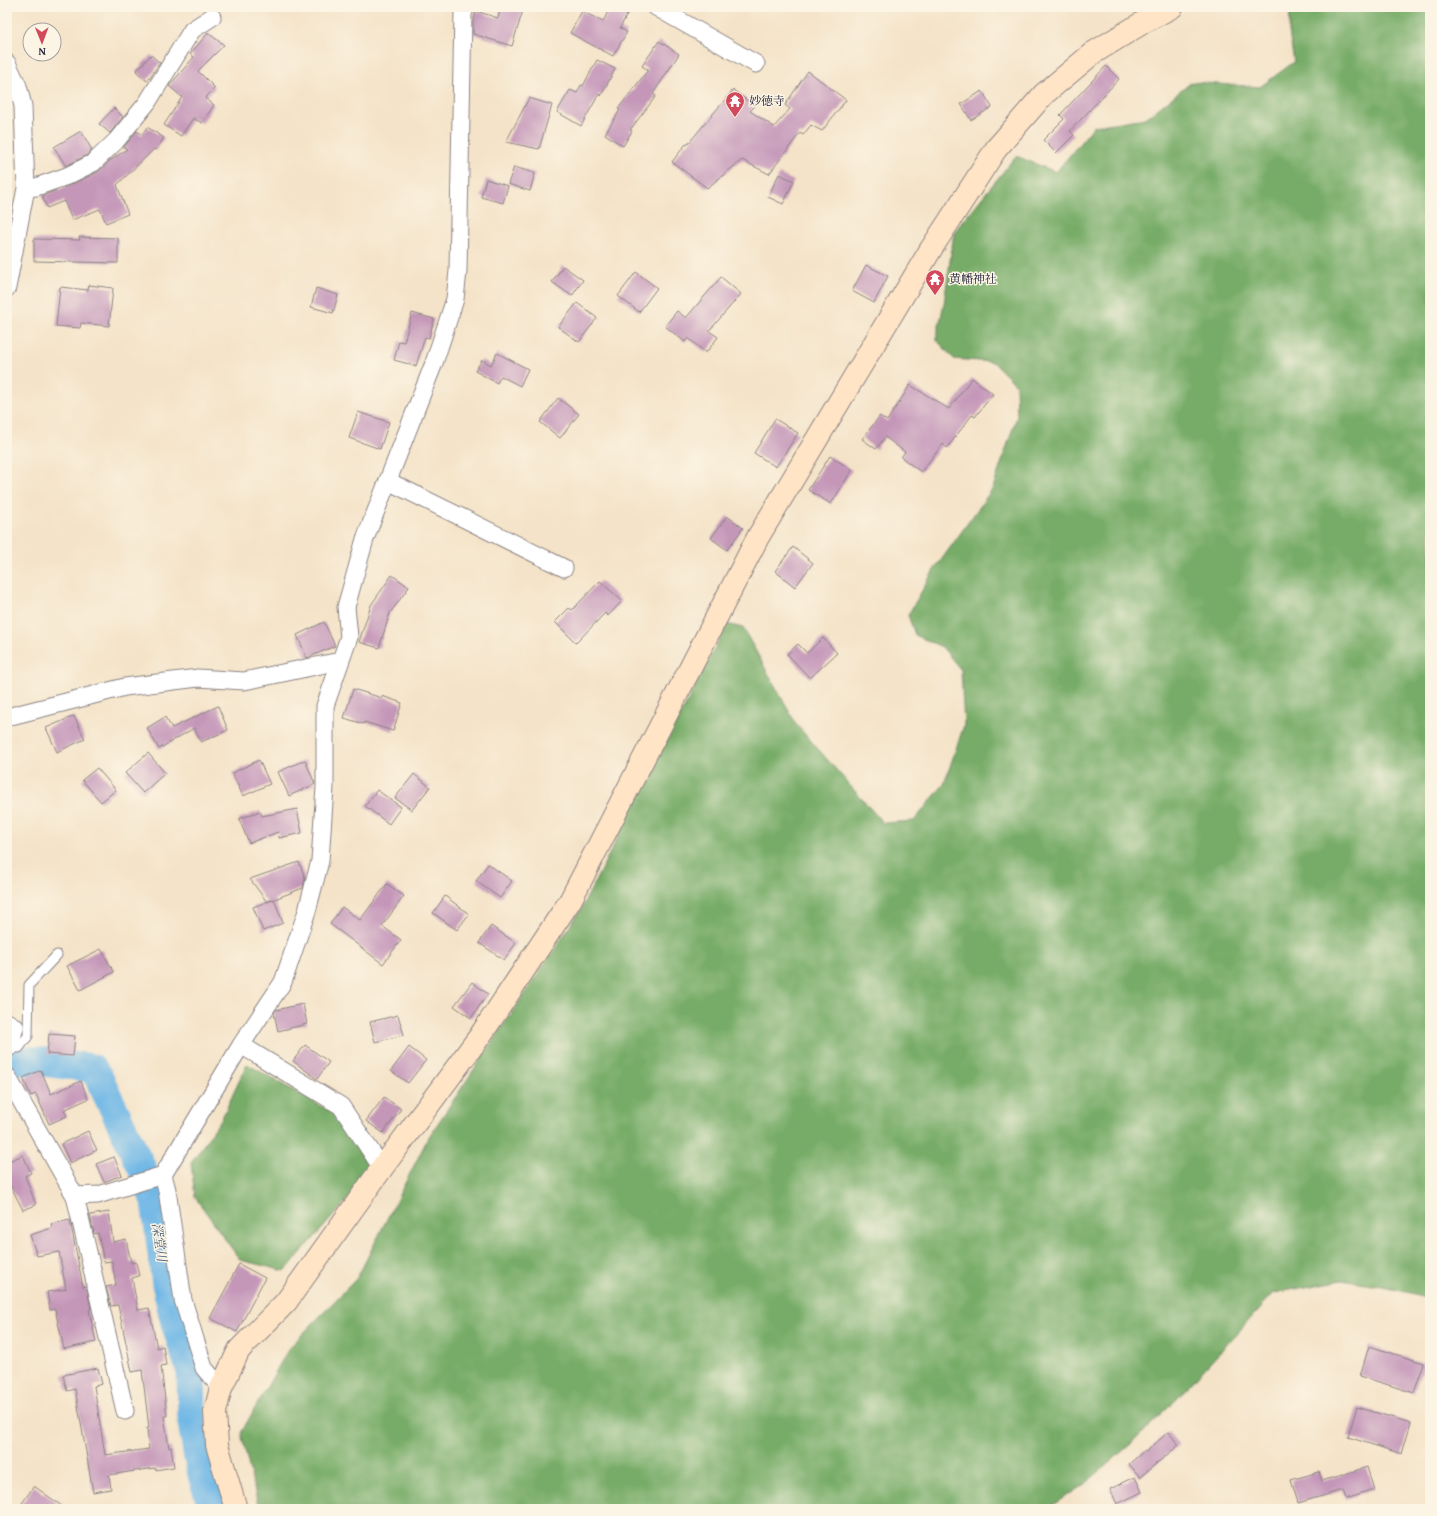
<svg xmlns="http://www.w3.org/2000/svg" width="1437" height="1516" font-family="'Gentium Book Plus','Noto Serif JP',serif">
  <style>
    .forest { fill: #77ac68; stroke: #4c6752 }
    .lines { fill: none; stroke-linecap: round; stroke-linejoin: round }
    .river { stroke: #6fb7e6; stroke-width: 29 }
    .building { fill: #c497b9 }
    .lane-casing { stroke: #8b8282; stroke-width: 11 }
    .street-casing { stroke: #8b8282; stroke-width: 19 }
    .secondary-casing { stroke: #8b8282; stroke-width: 24 }
    .lane { stroke: #fff; stroke-width: 9 }
    .street { stroke: #fff; stroke-width: 17 }
    .secondary { stroke: #ffe4c6; stroke-width: 22 }
    .labels { text-anchor: middle; stroke-width: 3; stroke-linejoin: round; paint-order: stroke }
    .poi-label { font-size: 12px; fill: #22223b; stroke: #fcf5e5; text-anchor: start }
    .water-label { font-size: 13px; font-style: italic; fill: #3d5677; stroke: #fcf5e5 }
  </style>
  <rect width="100%" height="100%" fill="#fcf5e5"/>
  <filter id="ink" filterUnits="userSpaceOnUse"><feTurbulence type="fractalNoise" baseFrequency=".025" numOctaves="2"/><feDisplacementMap in="SourceGraphic" scale="8" xChannelSelector="R" yChannelSelector="G"/><feConvolveMatrix kernelMatrix="1 2 1 2 8 2 1 2 1" color-interpolation-filters="sRGB"/></filter>
  <filter id="wash" filterUnits="userSpaceOnUse"><feTurbulence type="fractalNoise" baseFrequency=".012" numOctaves="4" result="noise"/><feDisplacementMap in="SourceGraphic" scale="16" xChannelSelector="R" yChannelSelector="G"/><feGaussianBlur stdDeviation="0.9" result="paint"/><feColorMatrix in="noise" values="0 0 0 0 0 0 0 0 0 0 0 0 0 0 0 0 0 1.4 0 .05"/><feComposite in="paint" operator="in"/></filter>
  <g filter="url(#wash)">
    <rect width="100%" height="100%" fill="#f4e3c8"/>
    <path class="forest" d="M1290,7H1430V1298L1393,1289L1343,1280L1274,1293L1175,1401L1132,1443L1086,1483L1048,1509H259L241,1433L289,1348L357,1278L428,1138L580,911L727,624L743,628L796,724L883,823L914,821L944,784L964,725L961,670L942,647L915,635L908,615L934,570L993,488L1017,416L1016,385L993,362L954,359L936,339L944,304L954,232L1016,156L1056,172L1094,126L1146,118L1192,82L1260,87L1294,62L1289,32Z
      M247,1064L335,1114L372,1172L285,1271L240,1260L195,1197L191,1163L222,1118Z"/>
    <g class="lines">
      <path class="river" d="M7,1059L44,1062L92,1068L98,1076L142,1168L155,1201L166,1284L175,1323L191,1372L192,1423L198,1457L204,1482L214,1509"/>
    </g>
    <g id="blocks">
      <path class="building" d="M501,7H524L512,46L473,34V22L476,11L498,18Z
        M610,7H631L620,28L627,32L613,56L570,33L582,11L603,22Z
        M208,33L224,45L198,71L215,88L205,98L214,105L202,123L193,118L181,136L164,125L182,97L169,86L194,57L190,54Z
        M659,41L679,54L653,94L656,96L630,130L632,131L623,146L605,134L620,110L618,109L648,70L642,66Z
        M151,55L160,63L147,81L136,71Z
        M597,60L615,69L601,96L599,94L581,126L557,112L570,90L577,93L581,85L583,86Z
        M1106,66L1119,79L1070,131L1074,135L1056,153L1043,140L1064,119L1060,115Z
        M808,71L846,100L822,131L811,125L803,135L800,133L769,174L742,160L707,188L672,162L686,144L687,145L733,90L755,106L750,111L774,127L790,109L785,105Z
        M982,91L992,107L971,120L961,104Z
        M529,98L552,105L539,149L506,142Z
        M114,108L123,117L110,133L99,124Z
        M147,127L164,138L156,150L154,149L117,185L128,214L106,223L100,209L72,220L64,201L47,208L42,196L70,185L98,172L111,160L127,149L124,147L137,131L142,135Z
        M81,131L92,150L87,155L66,166L54,147Z
        M514,167L535,173L530,191L508,184Z
        M779,174L794,181L783,204L768,197Z
        M486,179L508,186L503,203L481,197Z
        M79,237L118,238V263L34,261V239L80,240Z
        M866,265L888,276L874,303L852,291Z
        M563,266L583,280L572,296L552,282Z
        M636,272L657,288L639,312L618,296Z
        M721,277L741,294L709,331L718,337L706,353L688,338L685,342L665,326L677,311L686,318Z
        M89,285L113,288L109,326L81,323L80,328L56,326L60,287L88,290Z
        M316,288L338,295L333,313L311,307Z
        M577,303L597,318L579,342L558,327Z
        M412,313L434,319L429,338L425,337L416,366L394,360L399,341L404,342Z
        M497,353L528,369L520,386L501,376L497,383L475,371L482,360L491,365Z
        M972,378L993,394L975,417L972,415L947,448L943,444L921,472L901,457L905,452L885,437L876,449L862,439L880,416L887,421L910,385L949,409Z
        M558,398L579,414L560,438L540,422Z
        M358,412L389,422L380,449L349,438Z
        M775,419L798,433L776,467L754,453Z
        M830,456L852,470L831,504L808,490Z
        M727,516L743,528L727,550L711,538Z
        M793,547L813,563L795,587L775,571Z
        M392,575L409,587L390,613L379,648L359,642L371,605Z
        M600,581L622,601L608,616L605,613L576,643L555,622L569,608L572,610Z
        M324,622L335,646L307,658L297,635Z
        M823,638L837,653L810,678L787,654L798,644L807,653Z
        M353,689L382,698V696L402,703L393,731L364,722V724L344,718Z
        M218,706L228,730L201,742L194,728L159,749L147,728L165,717L172,728Z
        M74,716L85,739L57,752L46,728Z
        M148,753L165,773L143,793L125,773Z
        M259,760L270,784L243,796L232,773Z
        M305,760L315,784L289,796L278,772Z
        M97,768L116,790L101,802L82,780Z
        M414,774L430,787L412,810L395,798Z
        M377,790L401,807L389,824L365,806Z
        M297,809L302,833L279,838L278,832L249,843L239,819L260,811L262,816Z
        M299,862L305,878L303,888L267,902L250,879Z
        M488,864L512,881L500,898L476,881Z
        M387,884L404,896L382,926L401,940L383,964L330,924L342,907L360,920Z
        M445,896L469,914L457,930L433,913Z
        M274,899L283,923L263,931L253,907Z
        M491,926L516,943L504,960L479,943Z
        M101,949L114,972L80,990L67,966Z
        M472,982L488,994L471,1018L454,1006Z
        M303,1004L307,1024L278,1031L274,1013L276,1010Z
        M398,1015L404,1035L375,1042L370,1022Z
        M49,1034L75,1036L73,1056L47,1054Z
        M305,1045L329,1062L317,1079L293,1061Z
        M409,1047L426,1060L408,1083L391,1071Z
        M41,1070L51,1094L81,1081L88,1099L64,1110L67,1116L49,1124L36,1094L31,1096L23,1078Z
        M384,1097L401,1109L383,1133L366,1121Z
        M88,1131L97,1150L70,1163L61,1144Z
        M23,1155L31,1173L25,1176L36,1205L23,1210L7,1179V1162Z
        M114,1157L122,1175L104,1182L96,1164Z
        M109,1212L113,1242L126,1239L131,1263L136,1262L139,1276L132,1278L138,1310L149,1308L157,1348L163,1346L166,1365L161,1366L167,1416H164L169,1448L171,1447L174,1467L155,1470V1468L109,1475L111,1489L93,1492L75,1389L67,1391L63,1375L98,1368L102,1384L94,1386L105,1455L149,1449L147,1428H149L142,1370L132,1372L118,1305L111,1306L106,1287L116,1285L112,1261L104,1262L98,1233L94,1234L90,1215Z
        M70,1220L83,1287L86,1286L91,1309L89,1310L96,1342L64,1349L55,1309L50,1310L47,1292L66,1289L59,1252L37,1256L30,1235L52,1228L51,1224Z
        M239,1264L265,1278L237,1332L210,1318Z
        M1369,1346L1424,1363L1414,1393L1360,1376Z
        M1357,1407L1411,1423L1402,1454L1348,1437Z
        M1168,1432L1179,1445L1140,1477L1129,1464L1145,1450L1146,1452Z
        M1367,1467L1374,1490L1346,1499L1343,1490L1298,1503L1291,1480L1319,1472L1322,1481Z
        M1135,1477L1142,1492L1117,1504L1110,1489Z
        M34,1486L66,1509H18Z"/>
    </g>
  </g>
  <g filter="url(#ink)">
    <use href="#blocks" fill-opacity="0" stroke="#8b8282" stroke-width="1"/>
    <g class="lines">
      <defs>
        <path id="lane" d="M10,1047L19,1048L28,1036L29,985L57,955"/>
        <path id="street" d="M656,7L756,64
          M7,63L18,86L23,106L26,188L7,288
          M26,188L36,187L67,176L93,163L116,141L147,103L192,30L212,17
          M388,481L564,568
          M7,717L125,687L198,678L244,681L340,661
          M7,1022L15,1027L10,1047L7,1048
          M241,1045L341,1106L382,1168
          M7,1076L75,1196L98,1195L163,1175
          M75,1196L125,1411
          M221,1388L204,1368L183,1300L167,1190L163,1175L241,1045L283,982L307,911L320,861L325,787V706L349,637L346,607L365,539L434,363L455,299L458,271L463,13L466,7"/>
        <path id="secondary" d="M236,1509L217,1445L215,1412L221,1388L239,1350L286,1302L382,1168L480,1036L570,901L758,537L931,249L996,149L1044,94L1093,53L1142,23L1172,7"/>
      </defs>
      <use href="#lane" class="lane-casing"/>
      <use href="#street" class="street-casing"/>
      <use href="#secondary" class="secondary-casing"/>
      <use href="#lane" class="lane"/>
      <use href="#street" class="street"/>
      <use href="#secondary" class="secondary"/>
    </g>
  </g>
  <defs>
    <symbol id="temple-pin" viewBox="-11 -11 22 30"><path d="M0 17L-7.5 6A9.5 9.5 0 1 1 7.5 6Z" fill="#d1495b" stroke="#fcf5e5"/><path d="M0-6L5-2H3V0L6.5 2.5H4V6H1.5V3h-3V6H-4V2.5H-6.5L-3 0V-2H-5Z" fill="#fff"/></symbol>
  </defs>
  <g fill-rule="evenodd">
    <use href="#temple-pin" x="724" y="90" width="22" height="30"/>
    <use href="#temple-pin" x="924" y="268" width="22" height="30"/>
  </g>
  <g class="labels">
    <g class="poi-label">
      <text x="749" y="105">妙徳寺</text>
      <text x="949" y="283">黄幡神社</text>
    </g>
    <g class="water-label">
      <text transform="translate(160 1242) rotate(82)" y="5">深堂川</text>
    </g>
  </g>
  <rect width="1437" height="1516" fill="none" stroke="#fcf5e5" stroke-width="24"/>
  <g transform="translate(42 42) rotate(179)"><circle r="19" fill="#fcf5e5" stroke="#a5a1a1"/>
  <path d="M0-3L7 15L0 10L-7 15Z" fill="#d1495b"/>
  <text y="-6" font-size="11" font-weight="bold" text-anchor="middle" fill="#22223b">N</text>
  </g>
</svg>
